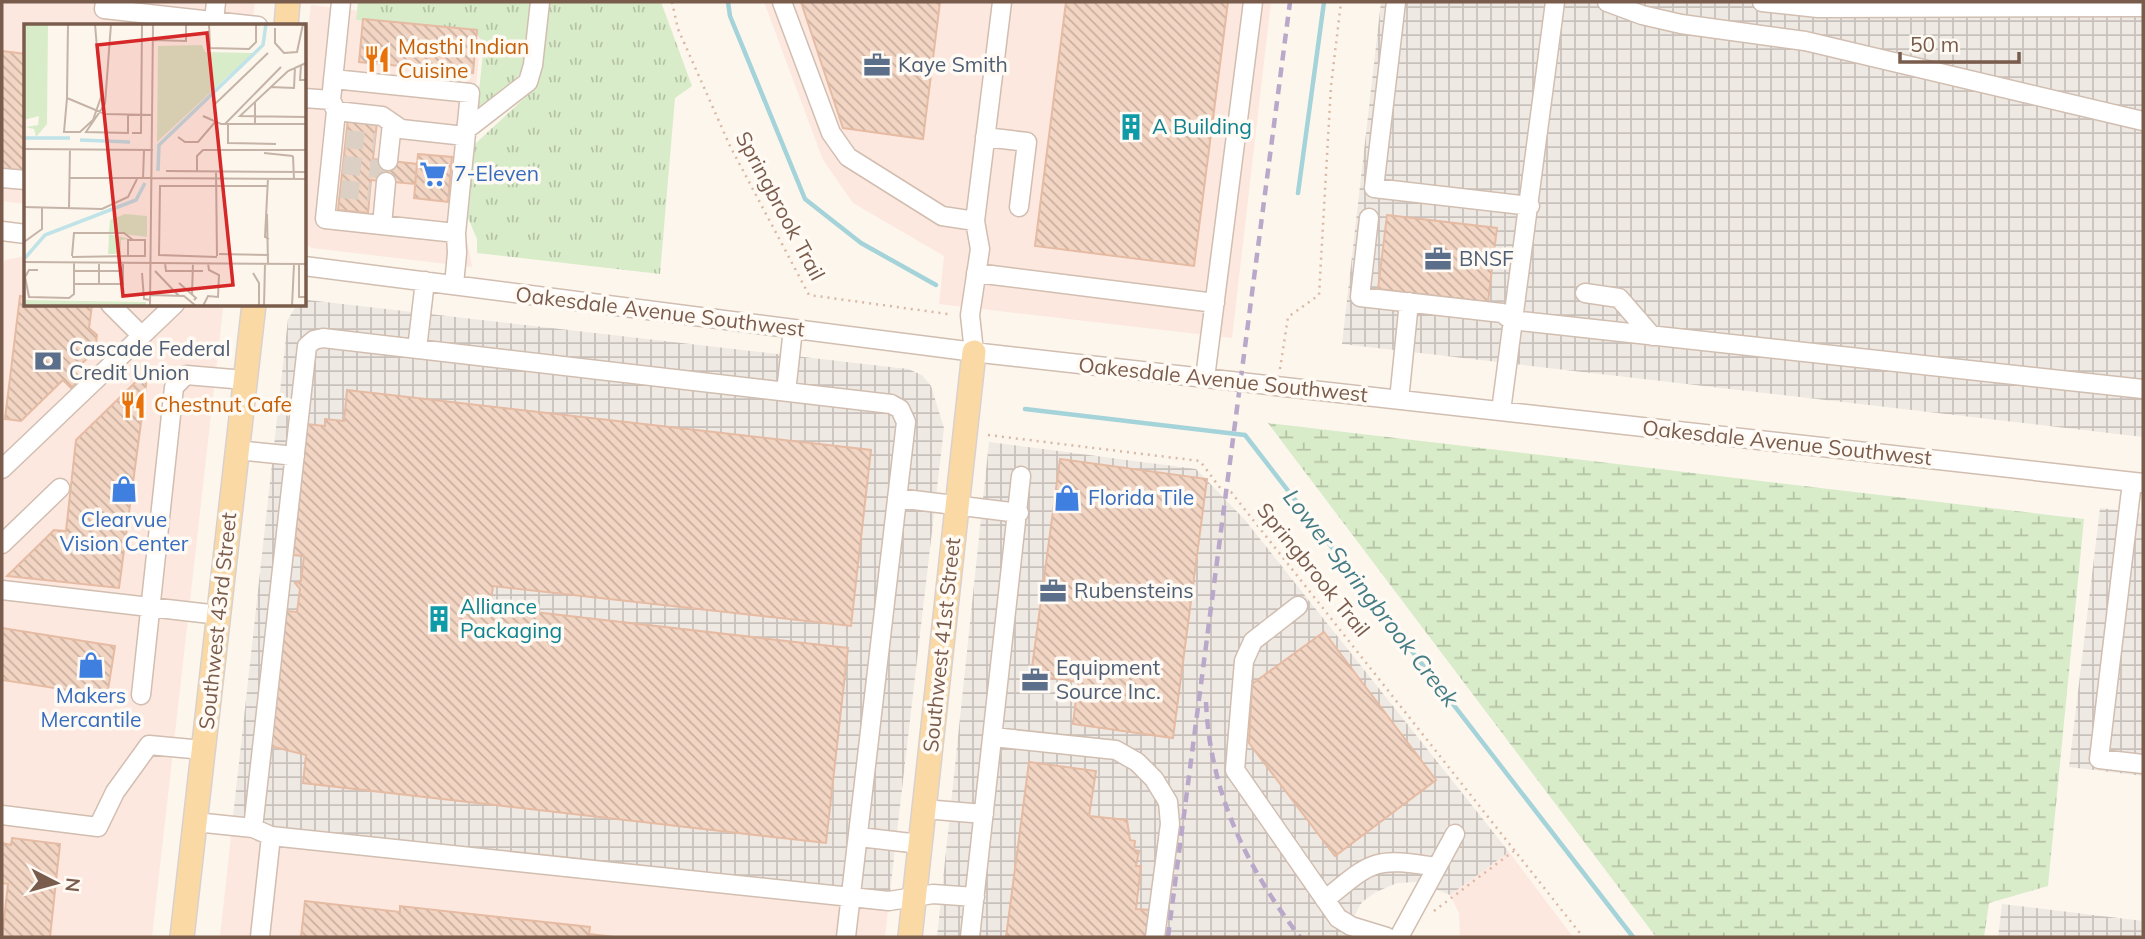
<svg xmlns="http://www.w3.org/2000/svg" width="2145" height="939" font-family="Mulish,sans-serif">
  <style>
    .commercial { fill: #fde8e0 }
    .industrial { fill: url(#industrial-grid) }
    .grass { fill: url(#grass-tufts) }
    .wetland { fill: url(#wetland-marsh) }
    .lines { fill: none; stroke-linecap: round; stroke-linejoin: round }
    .stream { stroke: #a5d3da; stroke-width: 4.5 }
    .building { fill: url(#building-back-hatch); stroke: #e6bba3; stroke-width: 2 }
    .minor-tunnel { stroke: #dcd0c4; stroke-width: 18; stroke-dasharray: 18 9; stroke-linecap: butt }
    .minor-casing { stroke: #d1beb0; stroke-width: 21 }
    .major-casing { stroke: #dad1cd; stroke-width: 26 }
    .path { stroke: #d9b8a5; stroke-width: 2.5; stroke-dasharray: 2 5; stroke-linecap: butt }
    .minor { stroke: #fff; stroke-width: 18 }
    .major { stroke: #fbd9a5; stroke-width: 23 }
    .rail { stroke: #b9a8c9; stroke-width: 4.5; stroke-dasharray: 10 7; stroke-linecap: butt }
    .labels { text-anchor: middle; stroke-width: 7; stroke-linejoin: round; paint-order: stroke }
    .food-label { font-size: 21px; fill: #c56008; stroke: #fffaf3; text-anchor: start }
    .service-label { font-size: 21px; fill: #4e5e75; stroke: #fffaf3; text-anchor: start }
    .culture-label { font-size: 21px; fill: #0d838f; stroke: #fffaf3; text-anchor: start }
    .shop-label { font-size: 21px; fill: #366cbe; stroke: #fffaf3; text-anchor: start }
    .street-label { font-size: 21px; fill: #7a5c4d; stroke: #fffaf3 }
    .water-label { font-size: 23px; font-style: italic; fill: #437c86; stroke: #fffaf3 }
    .inset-river { fill: none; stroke: #bfe3e8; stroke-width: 3.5 }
    .inset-road { fill: none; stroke: #c5b3a7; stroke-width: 2 }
    .view { fill: #d62828; fill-opacity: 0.15; stroke: #d62828; stroke-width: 3.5 }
    .inset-edge { fill: none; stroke: #7a5c4d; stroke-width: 3.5 }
  </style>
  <defs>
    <pattern id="industrial-grid" width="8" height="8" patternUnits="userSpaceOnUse" patternTransform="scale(1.75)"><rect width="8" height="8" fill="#efe9e4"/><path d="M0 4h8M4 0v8" fill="none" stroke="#c7c0bb"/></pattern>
    <pattern id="grass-tufts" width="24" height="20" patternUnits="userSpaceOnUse" patternTransform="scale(1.75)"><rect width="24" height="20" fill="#d8ecc9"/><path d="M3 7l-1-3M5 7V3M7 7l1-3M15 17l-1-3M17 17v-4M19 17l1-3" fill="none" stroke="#b4c2a5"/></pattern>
    <pattern id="wetland-marsh" width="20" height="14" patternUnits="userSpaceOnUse" patternTransform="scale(1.75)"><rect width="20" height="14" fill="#d8ecc9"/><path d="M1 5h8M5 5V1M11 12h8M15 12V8" fill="none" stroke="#b4c2a5"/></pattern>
    <pattern id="building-back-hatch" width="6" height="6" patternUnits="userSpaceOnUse" patternTransform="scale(1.75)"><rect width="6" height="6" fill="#f3d5c3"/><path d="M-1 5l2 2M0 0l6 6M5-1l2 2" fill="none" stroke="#cab0a1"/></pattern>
  </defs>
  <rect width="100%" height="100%" fill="#fdf6ec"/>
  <path class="commercial" d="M2,2H255L252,26H26V204L2,201Z
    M764,2H1271L1232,338L939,304L944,256L853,203L823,160Z
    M311,5L482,26L463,219L472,267L312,248L305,243L304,61Z
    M26,256V304H222L223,309L152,937H2V267L5,260Z
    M232,826L889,901L885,937H220Z
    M1509,852L1573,937H1460L1459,913L1450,895Z"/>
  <path class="industrial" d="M1381,2H2143V437L1342,344Z
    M308,300L908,369L922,375L931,386L944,428L889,901L232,826L288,319L297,305L304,304Z
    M989,442L1196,469L1245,520L1509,852L1450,895L1417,882L1397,883L1376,892L1362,902L1354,916L1352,937H937Z
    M2100,508L2143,513V776L2069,767Z
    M2002,904L2143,921V937H1998Z"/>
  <path class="grass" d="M358,2H530L522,71L509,87L477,110L484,43L475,32L356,20Z
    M549,2H661L692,86L675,98L660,274L477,253V239L468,218L475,144L531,92L540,77Z"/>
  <path class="wetland" d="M1268,423L2084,519L2048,886L1989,903L1984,937H1656Z"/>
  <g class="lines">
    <path class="stream" d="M728,2L730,16L805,199L861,243L936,285
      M1298,193L1324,2
      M1025,409L1245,435L1633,937"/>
  </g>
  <path class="building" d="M801,2H940L923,139L843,128Z
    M1066,2H1228L1194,266L1035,246Z
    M363,19L477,30L473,73L359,62Z
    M2,51L26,54V172L2,169Z
    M348,119L377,122L373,159L417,164L415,184L371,180L368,213L338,210Z
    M418,154L452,157L448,202L414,198Z
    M1387,215L1497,228L1488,302L1378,289Z
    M20,296L26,297V304L92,305L89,328L97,335L95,351L74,371L81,379L71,388L63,380L21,421L5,419Z
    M148,370L119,588L7,576L54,530L66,531L76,440Z
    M347,390L871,450L851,626L493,586L490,607L848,648L826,843L303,783L306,755L270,746L286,611L297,612L300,589L295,583L301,581L304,556L293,555L307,424L325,426V419L344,421Z
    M1060,459L1207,479L1173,738L1073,724L1078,682L1031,675Z
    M2,628L115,646L107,696L2,680Z
    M1324,632L1436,780L1335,856L1249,743L1252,684Z
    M1029,762L1096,771L1089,816L1127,820L1130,840L1135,841L1134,850L1139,851L1136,866H1141L1136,909L1150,910L1146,937H1006Z
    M12,838L60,844L50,937H2L8,884L2,883V843L11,845Z
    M305,901L400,912V906L590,927L589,934L615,937H301Z"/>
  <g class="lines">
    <path class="minor-tunnel" d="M346,139L375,142
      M343,165L387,170
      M341,189L370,192"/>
    <defs>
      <path id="minor" d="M105,2L104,9L258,26
        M782,2L831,133L848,157L942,216L975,221
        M1396,2L1374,188L1530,206
        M1607,2L1642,15L1681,24L1805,41L2143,121
        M1762,2L1818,8L2143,7
        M214,21L216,2
        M333,79L470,93L456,233L325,219L336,111L331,100L341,2
        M304,98L331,100
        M336,111L382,116L401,129L465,136
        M466,130L528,82L533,65L540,2
        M985,137L1027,142L1019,207
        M388,161L392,123
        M2,178L26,180
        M1369,218L1360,297L1502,313L1511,320L2143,389
        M382,225L386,182
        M2,231L26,234
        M304,266L990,354L2143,483
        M976,273L1215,303
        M454,285L457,253L456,233
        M1585,293L1619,298L1652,336
        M110,304L142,336
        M417,349L425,281
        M974,352L970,315L980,249L975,221L1002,2
        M1205,378L1253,2
        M786,392L793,329
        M1399,400L1409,302
        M1501,411L1555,2
        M237,450L295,456
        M2,469L175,304
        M2132,482L2099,759L2143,764
        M897,498L1019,513
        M2,544L60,488
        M2,590L219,615
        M1298,606L1253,641L1244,661L1235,770L1338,918L1351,926L1387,937
        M141,695L174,387L186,375L245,380
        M993,737L1116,750L1137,762L1154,779L1168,802L1170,824L1155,937
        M924,809L984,814
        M2,815L98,827L115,792L149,745L203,750
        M195,822L253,828L271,836L889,901L933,894L975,897
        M253,828L307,346L314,340L323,338L891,404L900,409L906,422L846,937
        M859,837L920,844
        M1325,900C1373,860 1374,857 1437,867
        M260,937L271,836
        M970,937L1021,476
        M1399,937L1455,834"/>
      <path id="major" d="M286,26L288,2
        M182,937L254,304
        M910,937L974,352"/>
    </defs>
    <use href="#minor" class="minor-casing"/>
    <use href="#major" class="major-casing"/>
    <path class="path" d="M672,2L678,29L730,146L809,295L948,314
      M1280,369L1288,317L1319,295L1331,86L1341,2
      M988,435L1200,461L1221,489L1231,492L1583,937
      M1434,911L1515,850"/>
    <use href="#minor" class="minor"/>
    <use href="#major" class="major"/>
    <path class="rail" d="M1206,702C1210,792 1246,867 1300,937
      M1168,937L1290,2"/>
  </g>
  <defs>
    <symbol id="restaurant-bare" viewBox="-9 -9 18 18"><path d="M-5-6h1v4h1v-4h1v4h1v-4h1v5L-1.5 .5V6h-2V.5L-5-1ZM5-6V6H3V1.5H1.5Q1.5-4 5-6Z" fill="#e8710a" stroke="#fffaf3" stroke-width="2.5" paint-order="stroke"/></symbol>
    <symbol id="office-bare" viewBox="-9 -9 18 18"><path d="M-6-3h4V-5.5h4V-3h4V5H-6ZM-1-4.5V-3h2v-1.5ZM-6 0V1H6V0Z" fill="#5c6f8a" stroke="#fffaf3" stroke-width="2.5" paint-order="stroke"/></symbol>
    <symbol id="building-bare" viewBox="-9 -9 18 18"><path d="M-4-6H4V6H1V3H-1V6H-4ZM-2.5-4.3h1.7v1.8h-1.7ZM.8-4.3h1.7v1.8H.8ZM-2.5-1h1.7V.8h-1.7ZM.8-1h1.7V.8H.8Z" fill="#0f9aa8" stroke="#fffaf3" stroke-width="2.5" paint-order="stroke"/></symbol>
    <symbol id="supermarket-bare" viewBox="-9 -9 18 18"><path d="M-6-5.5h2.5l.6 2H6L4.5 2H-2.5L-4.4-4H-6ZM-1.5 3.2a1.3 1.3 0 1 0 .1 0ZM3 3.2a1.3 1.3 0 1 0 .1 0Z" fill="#3f7fe0" stroke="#fffaf3" stroke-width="2.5" paint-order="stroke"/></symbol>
    <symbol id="bank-bare" viewBox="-9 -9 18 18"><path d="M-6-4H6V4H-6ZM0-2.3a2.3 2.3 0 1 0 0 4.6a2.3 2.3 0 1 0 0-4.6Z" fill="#5c6f8a" stroke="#fffaf3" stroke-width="2.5" paint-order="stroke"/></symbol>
    <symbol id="shop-bare" viewBox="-9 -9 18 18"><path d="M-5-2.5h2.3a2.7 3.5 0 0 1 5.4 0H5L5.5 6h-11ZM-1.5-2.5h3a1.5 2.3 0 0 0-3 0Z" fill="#3f7fe0" stroke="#fffaf3" stroke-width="2.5" paint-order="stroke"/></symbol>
  </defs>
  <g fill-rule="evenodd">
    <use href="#restaurant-bare" x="358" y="40" width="38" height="38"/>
    <use href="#office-bare" x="858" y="46" width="38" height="38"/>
    <use href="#building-bare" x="1112" y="108" width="38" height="38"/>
    <use href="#supermarket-bare" x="414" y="155" width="38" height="38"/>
    <use href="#office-bare" x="1419" y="240" width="38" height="38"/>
    <use href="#bank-bare" x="29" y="342" width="38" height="38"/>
    <use href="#restaurant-bare" x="114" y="386" width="38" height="38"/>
    <use href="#shop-bare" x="105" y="470" width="38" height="38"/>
    <use href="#shop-bare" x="1048" y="479" width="38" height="38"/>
    <use href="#office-bare" x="1034" y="572" width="38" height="38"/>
    <use href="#building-bare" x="420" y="600" width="38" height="38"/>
    <use href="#shop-bare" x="72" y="646" width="38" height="38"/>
    <use href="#office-bare" x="1016" y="661" width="38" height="38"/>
  </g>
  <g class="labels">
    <g class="food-label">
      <text x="398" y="54">Masthi Indian<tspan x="398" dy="24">Cuisine</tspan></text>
      <text x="154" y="412">Chestnut Cafe</text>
    </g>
    <g class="service-label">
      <text x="898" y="72">Kaye Smith</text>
      <text x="1459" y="266">BNSF</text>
      <text x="69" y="356">Cascade Federal<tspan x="69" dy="24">Credit Union</tspan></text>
      <text x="1074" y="598">Rubensteins</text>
      <text x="1056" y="675">Equipment<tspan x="1056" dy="24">Source Inc.</tspan></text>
    </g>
    <g class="culture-label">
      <text x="1152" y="134">A Building</text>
      <text x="460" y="614">Alliance<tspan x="460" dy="24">Packaging</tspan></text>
    </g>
    <g class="shop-label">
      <text x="454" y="181">7-Eleven</text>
      <text x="1088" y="505">Florida Tile</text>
      <text x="124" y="527" text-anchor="middle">Clearvue<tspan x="124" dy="24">Vision Center</tspan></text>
      <text x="91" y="703" text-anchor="middle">Makers<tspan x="91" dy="24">Mercantile</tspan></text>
    </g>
    <g class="street-label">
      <text transform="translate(780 206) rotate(62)" y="7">Springbrook Trail</text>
      <text transform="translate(660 312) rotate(7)" y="7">Oakesdale Avenue Southwest</text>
      <text transform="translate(1223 380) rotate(6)" y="7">Oakesdale Avenue Southwest</text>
      <text transform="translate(1787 443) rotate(6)" y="7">Oakesdale Avenue Southwest</text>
      <text transform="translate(1313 570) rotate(51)" y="7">Springbrook Trail</text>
      <text transform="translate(218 621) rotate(-84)" y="7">Southwest 43rd Street</text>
      <text transform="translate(942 645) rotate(-84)" y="7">Southwest 41st Street</text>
    </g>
    <g class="water-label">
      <text transform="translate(1371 598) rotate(52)" y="8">Lower Springbrook Creek</text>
    </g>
  </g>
  <g transform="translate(24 24)">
    <rect width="282" height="282" fill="#fdf6ec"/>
    <path d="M101,190L123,192V213L85,208L86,196ZM85,210L106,215L97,216V230H84Z" fill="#d8ecc9"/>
    <path d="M0,0H24L23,100L12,113L10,105L1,103L14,101L15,92L0,96Z" fill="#d8ecc9"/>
    <path d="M178,21L181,28L229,29L133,118L134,22Z" fill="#d8ecc9"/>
    <path d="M0,276L122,278V282H0Z" fill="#d8ecc9"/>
    <path class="inset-river" d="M0,114H46M56,116L106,118M134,147L135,121L239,21L242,0M1,234L21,211L112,176L121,159"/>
    <path class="inset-road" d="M44,0L43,74L81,90L129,91M87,0L81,80L62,108L104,109V90M185,0L186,24L225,25L232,18V0M251,4V19L260,29L273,28L279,0M129,16L162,17V0M282,39L264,47L216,92L282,93M277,41L276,56H282M246,63L270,64L271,43M43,74L40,108H56L69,96L77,73L71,0M231,78V101M191,80L244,29M179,92L197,100H282M201,100L257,43M204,100V119L252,120M108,109H117L118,0M154,113L161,118H174L192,97M0,125L129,126M240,129L269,132M269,132L270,155M142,147L282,148M173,147V132L179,126H282M192,147L193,232M46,154H128M128,154L282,155M244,154L241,213L245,215M119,155L120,126M0,183L78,185L104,173L113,155M45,184L46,125M243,190L244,239M0,218L18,205V183M195,230L245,231M48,232L50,209H100L109,216M48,233L107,232H121V216H104V232M193,233L135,231L136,162H243M0,238L282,240M75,239V260H99V239M141,239L142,247H179M275,240V273H282M14,246H5L1,253L5,273L45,274L50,270V239M50,247H99M131,247L155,272M118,249L120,275L126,276M229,249L235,259V282M155,259L172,274L170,276M50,260H75M168,270L169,239M126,271L160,272L172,282M126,282L129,0M179,282L184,272L194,273L195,251L185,246L184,239M240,282L241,240M268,282L270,240"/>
    <path class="view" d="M183,9L209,261L99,272L73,21Z"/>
    <rect width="282" height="282" class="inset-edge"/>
  </g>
  <rect width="2145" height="939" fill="none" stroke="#7a5c4d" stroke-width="7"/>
  <g transform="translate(56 883) rotate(96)" stroke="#fffaf3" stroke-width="5" paint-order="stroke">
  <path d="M0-5L12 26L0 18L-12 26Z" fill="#7a5c4d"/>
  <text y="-10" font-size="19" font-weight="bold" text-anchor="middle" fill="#7a5c4d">N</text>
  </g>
  <path d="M1900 52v10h119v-10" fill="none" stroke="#7a5c4d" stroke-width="3.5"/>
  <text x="1910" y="52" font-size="21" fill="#7a5c4d" stroke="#fffaf3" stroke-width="5" paint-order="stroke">50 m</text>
</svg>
